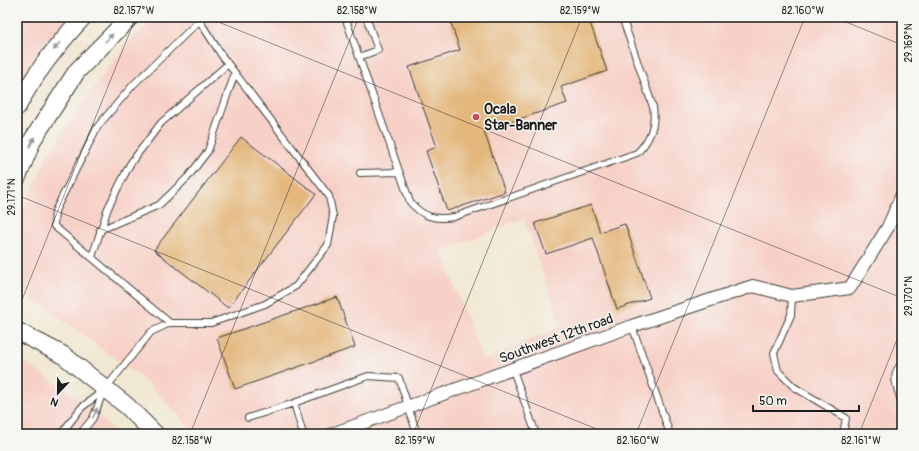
<svg xmlns="http://www.w3.org/2000/svg" width="919" height="451" font-family="Pangolin,sans-serif">
  <style>
    .built { fill: #f7d1c7; fill-rule: evenodd }
    .building { fill: #e4b77d }
    .lines { fill: none; stroke-linecap: round; stroke-linejoin: round }
    .lane-casing { stroke: #3c3b37; stroke-width: 8 }
    .street-casing { stroke: #3c3b37; stroke-width: 14 }
    .secondary-casing { stroke: #3c3b37; stroke-width: 19 }
    .lane { stroke: #fff; stroke-width: 6 }
    .street { stroke: #fff; stroke-width: 12 }
    .secondary { stroke: #fff; stroke-width: 17 }
    .oneway { fill: #999 }
    .ticks { fill: none; stroke: #1c1c1c; stroke-width: 1; stroke-opacity: 0.45 }
    .poi-dot { fill: #d1495b; stroke: #f6f6f2; stroke-width: 1.5 }
    .labels { text-anchor: middle; stroke-width: 3; stroke-linejoin: round; paint-order: stroke }
    .poi-label { font-size: 14px; font-weight: bold; fill: #1c1c1c; stroke: #f6f6f2; text-anchor: start }
    .street-label { font-size: 14px; fill: #1c1c1c; stroke: #f6f6f2 }
    .neatline { fill: none; stroke: #1c1c1c; stroke-width: 1.5 }
    .ticks-label { font-size: 10px; text-anchor: middle; fill: #1c1c1c }
  </style>
  <rect width="100%" height="100%" fill="#f6f6f2"/>
  <filter id="ink" filterUnits="userSpaceOnUse"><feTurbulence type="fractalNoise" baseFrequency=".025" numOctaves="2"/><feDisplacementMap in="SourceGraphic" scale="8" xChannelSelector="R" yChannelSelector="G"/><feConvolveMatrix kernelMatrix="1 2 1 2 8 2 1 2 1" color-interpolation-filters="sRGB"/></filter>
  <filter id="wash" filterUnits="userSpaceOnUse"><feTurbulence type="fractalNoise" baseFrequency=".012" numOctaves="4" result="noise"/><feDisplacementMap in="SourceGraphic" scale="16" xChannelSelector="R" yChannelSelector="G"/><feGaussianBlur stdDeviation="0.9" result="paint"/><feColorMatrix in="noise" values="0 0 0 0 0 0 0 0 0 0 0 0 0 0 0 0 0 1.4 0 .05"/><feComposite in="paint" operator="in"/></filter>
  <g filter="url(#wash)">
    <rect width="100%" height="100%" fill="#f1e8d3"/>
    <path class="built" d="M17,17H67L17,86Z
      M158,17H902V434H196L147,382L42,305L17,291V224L46,159L86,98L132,38ZM524,218L561,326L483,360L441,251Z
      M17,357L92,408L117,434H17Z"/>
    <g id="blocks">
      <path class="building" d="M449,17H588L607,71L561,87L567,103L484,131L505,192L447,211L426,151L437,147L409,67L460,50Z
        M241,137L316,194L228,308L154,250Z
        M591,205L600,232L625,224L650,298L617,309L593,238L546,254L535,223Z
        M337,297L355,347L235,389L217,338Z"/>
    </g>
  </g>
  <g filter="url(#ink)">
    <use href="#blocks" fill-opacity="0" stroke="#3c3b37" stroke-width="1"/>
    <g class="lines">
      <defs>
        <path id="lane" d="M345,17L410,202C423,217 434,220 454,217L637,153C650,140 656,126 653,107L622,17
          M359,57L378,50L366,17
          M360,173L399,172
          M100,230L159,205L188,177L208,151L235,73
          M92,257L108,208L130,164L161,123L228,64
          M792,296L791,315L774,353L778,371L794,387L846,418L843,434
          M170,323L54,226L55,211L98,126L133,85L199,21
          M632,326L670,434
          M902,364C889,374 898,391 902,403
          M513,370L536,434
          M294,403L368,376L399,378L417,434
          M248,418L294,403L303,434
          M61,434L81,408L105,389L151,332L170,323H211L265,304L296,286L328,245L333,216L329,196L222,56L197,17
          M80,434L93,418L104,390"/>
        <path id="street" d="M332,434L632,326L753,286L792,296L850,288L888,227L902,195"/>
        <path id="secondary" d="M17,107C35,73 57,45 83,17
          M17,178L33,139L77,71L130,17
          M17,331L63,355L127,406L155,434"/>
      </defs>
      <use href="#lane" class="lane-casing"/>
      <use href="#street" class="street-casing"/>
      <use href="#secondary" class="secondary-casing"/>
      <use href="#lane" class="lane"/>
      <use href="#street" class="street"/>
      <use href="#secondary" class="secondary"/>
    </g>
    <defs><path id="oneway-solid" d="M-6-.8H1V-3.2L6.5 0L1 3.2V.8H-6Z"/></defs>
    <g class="oneway">
      <use href="#oneway-solid" transform="translate(109 38) rotate(-46)"/>
      <use href="#oneway-solid" transform="translate(57 46) rotate(128)"/>
      <use href="#oneway-solid" transform="translate(32 142) rotate(-64)"/>
      <use href="#oneway-solid" transform="translate(95 413) rotate(-66)"/>
    </g>
  </g>
  <path class="ticks" d="M206,17L902,298M834,17L902,45M17,195L609,434M17,312L136,17M190,434L359,17M413,434L582,17M636,434L805,17M859,434L902,327"/>
  <circle class="poi-dot" cx="476" cy="117" r="4"/>
  <g class="labels">
    <g class="poi-label">
      <text x="484" y="114">Ocala<tspan x="484" dy="16">Star-Banner</tspan></text>
    </g>
    <g class="street-label">
      <text transform="translate(556 338) rotate(-20)" y="5">Southwest 12th road</text>
    </g>
  </g>
  <rect width="919" height="451" fill="none" stroke="#f6f6f2" stroke-width="44"/>
  <g transform="translate(58 393) rotate(202)" stroke="#f6f6f2" stroke-width="3" paint-order="stroke">
  <path d="M0-3L7 15L0 10L-7 15Z" fill="#1c1c1c"/>
  <text y="-6" font-size="11" font-weight="bold" text-anchor="middle" fill="#1c1c1c">N</text>
  </g>
  <path d="M753 405v6h106v-6" fill="none" stroke="#1c1c1c" stroke-width="2"/>
  <text x="759" y="405" font-size="12" fill="#1c1c1c" stroke="#f6f6f2" stroke-width="3" paint-order="stroke">50 m</text>
  <rect x="22" y="22" width="875" height="407" class="neatline"/>
  <g class="ticks-label">
    <text x="134" y="14">82.157°W</text>
    <text x="357" y="14">82.158°W</text>
    <text x="580" y="14">82.159°W</text>
    <text x="803" y="14">82.160°W</text>
    <text transform="translate(908 43) rotate(-90)" y="4">29.169°N</text>
    <text transform="translate(11 197) rotate(-90)" y="4">29.171°N</text>
    <text transform="translate(908 296) rotate(-90)" y="4">29.170°N</text>
    <text x="192" y="444">82.158°W</text>
    <text x="415" y="444">82.159°W</text>
    <text x="638" y="444">82.160°W</text>
    <text x="861" y="444">82.161°W</text>
  </g>
</svg>
